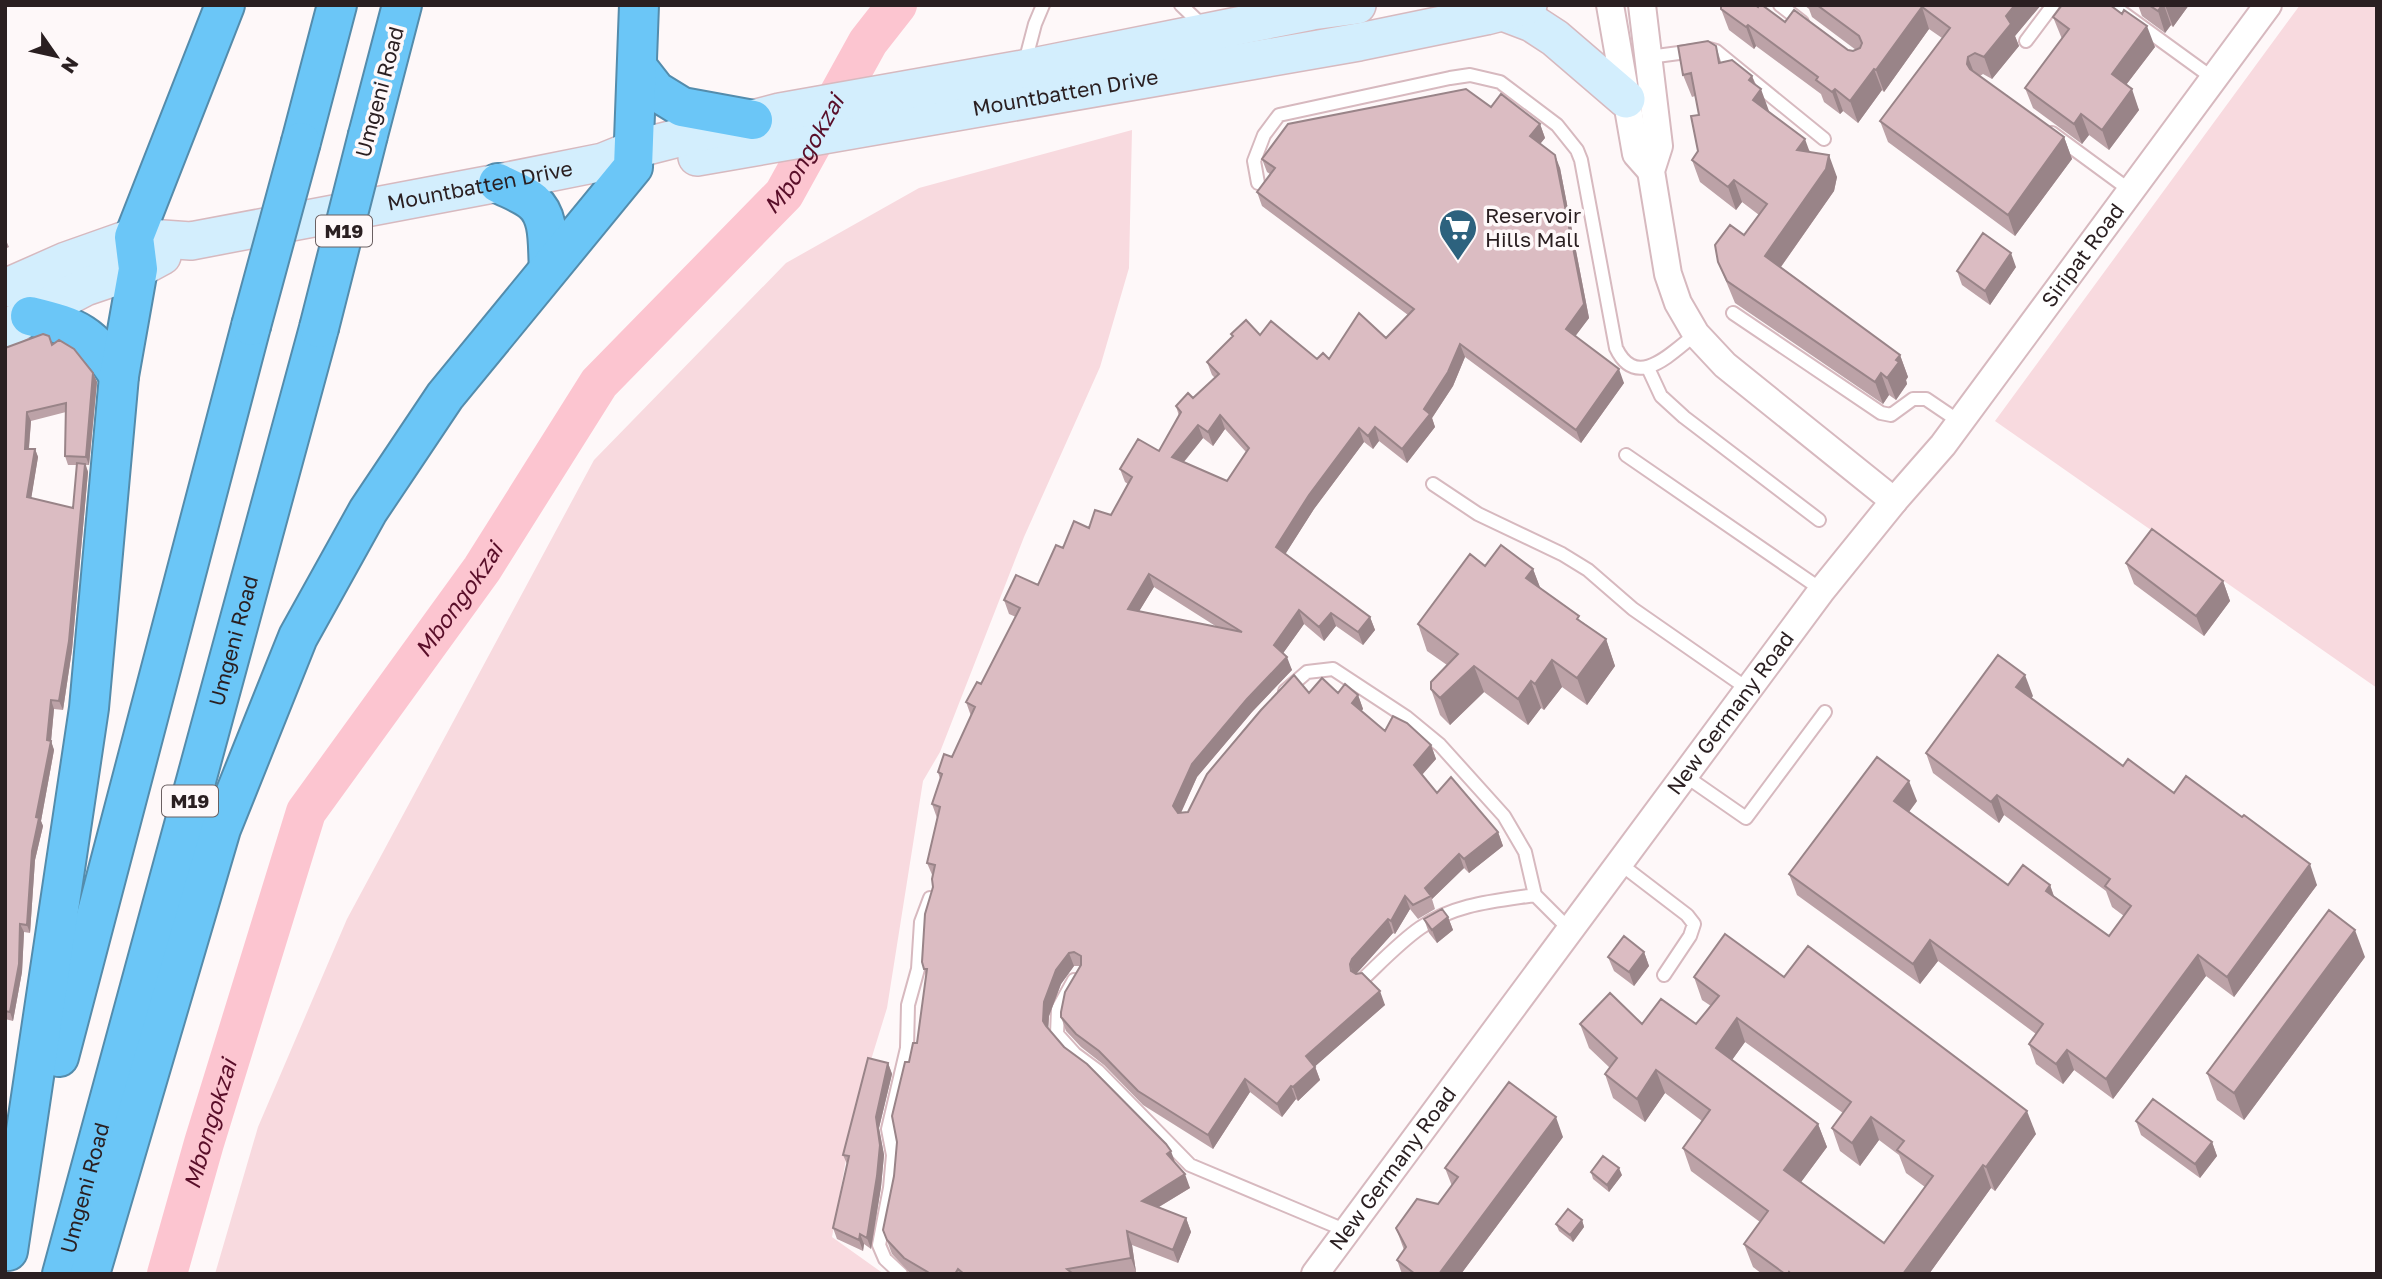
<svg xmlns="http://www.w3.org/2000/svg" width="2382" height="1279" font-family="'Golos Text',sans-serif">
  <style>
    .green { fill: #f8dadf }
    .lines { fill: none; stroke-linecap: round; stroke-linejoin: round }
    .river { stroke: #fcc5d0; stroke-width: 40 }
    .service-casing { stroke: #d7b9bf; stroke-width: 16 }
    .minor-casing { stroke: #d7b9bf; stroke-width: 30 }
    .secondary-casing { stroke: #d7b9bf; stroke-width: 40 }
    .motorway-casing { stroke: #548cac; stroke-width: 42 }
    .service { stroke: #fff; stroke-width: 12 }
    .minor { stroke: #fff; stroke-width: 26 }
    .secondary { stroke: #d3eefd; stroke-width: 37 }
    .motorway { stroke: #6bc6f7; stroke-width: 38 }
    .motorway-bridge-casing { stroke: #548cac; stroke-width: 42; stroke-linecap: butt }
    .motorway-bridge { stroke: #6bc6f7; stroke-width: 38 }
    .wall { fill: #bca2a7; fill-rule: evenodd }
    .shaded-wall { fill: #998488 }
    .building { fill: #dbbcc2; stroke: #998488; stroke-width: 2; fill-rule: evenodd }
    .labels { text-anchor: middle; stroke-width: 7; stroke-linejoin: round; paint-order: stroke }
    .shield { fill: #fef8f9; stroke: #6a6062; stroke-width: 2 }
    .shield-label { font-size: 19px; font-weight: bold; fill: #2a1f21 }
    .street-label { font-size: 21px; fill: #2a1f21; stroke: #fef8f9 }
    .poi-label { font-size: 21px; fill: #2a1f21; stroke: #fef8f9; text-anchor: start }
    .water-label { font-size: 23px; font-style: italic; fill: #590e29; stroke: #fef8f9 }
  </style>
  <rect width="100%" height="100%" fill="#fef8f9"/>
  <path class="green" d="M2300,5H2377V688L1995,421Z
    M1132,130L1129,268L1100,367L1024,537L940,752L923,781L887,1008L854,1115L832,1237L884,1274H215L258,1127L347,919L594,460L786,263L919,188Z"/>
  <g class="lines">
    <path class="river" id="s1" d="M167,1274L204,1143L306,812L482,569L599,383L784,194L868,42L897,5"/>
    <defs>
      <path id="service" d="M1181,5L1204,27
        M1780,5L1802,22
        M2112,5L2214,79
        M2026,41L2053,5
        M1649,57L1709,49L1716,51L1824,139
        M1024,66L1035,24L1043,5
        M2052,133L2131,191
        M1258,183L1254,161L1264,135L1279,115L1450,78L1470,75L1500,82L1557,125L1577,150L1581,160L1616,348C1637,392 1673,351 1696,334
        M1733,313L1881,413L1891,415L1913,399H1926L1960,422
        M1648,368L1661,396L1684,417L1819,520
        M1626,455L1822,590
        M1433,484L1478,514L1562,554L1588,570L1633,609L1748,689
        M1285,691L1307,672L1333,669L1406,717L1440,745L1504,816L1525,852L1535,895L1569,929
        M1684,775L1746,818L1825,712
        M1619,863L1687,915L1694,924L1690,936L1664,975
        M1363,979C1381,962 1400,942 1420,928C1454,904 1495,901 1535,895
        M1074,980L1058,1009L1057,1034L1075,1054L1098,1071L1190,1165L1347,1231
        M901,1274L885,1259L879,1245L890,1188L893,1155L888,1129L907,1048L908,1005L918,969L921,922L930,898"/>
      <g id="minor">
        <path d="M1610,5L1636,154L1651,171"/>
        <path d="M1642,5L1659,146L1651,171L1668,274L1678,303L1696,334L1725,365L1894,501"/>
        <path id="s2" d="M1315,1274L1822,590L1894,501L1943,445L2268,5"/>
      </g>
      <g id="secondary">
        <path d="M1503,12L1532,23L1555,38L1626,99"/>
        <path id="s3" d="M697,157L1359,42L1486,16L1528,5"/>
        <path id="s4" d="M5,288L66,261L134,237L191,241L498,183L603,162L635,149L780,112L1023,69L1312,11L1357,5"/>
        <path d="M5,329L85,287L138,269L162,256"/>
      </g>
      <g id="motorway">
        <path d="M638,68L656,91L682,107L753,120"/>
        <path d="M368,135L402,5"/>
        <path d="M301,142L337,5"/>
        <path d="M498,183C509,189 524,194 533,202C551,217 547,247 549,268"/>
        <path d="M30,316C79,328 91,333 119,376"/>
        <path d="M59,1057L251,326"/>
        <path d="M8,1251L89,708L119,376L138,269L134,237L225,5"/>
        <path id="s5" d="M62,1274L319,328"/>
        <path d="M90,1274L221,829L298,637L368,511L445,396L633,167L639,5"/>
      </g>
    </defs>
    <use href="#service" class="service-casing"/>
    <use href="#minor" class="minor-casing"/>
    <use href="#secondary" class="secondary-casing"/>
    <use href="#motorway" class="motorway-casing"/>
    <use href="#service" class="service"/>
    <use href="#minor" class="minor"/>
    <use href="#secondary" class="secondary"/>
    <use href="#motorway" class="motorway"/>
    <defs>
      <path id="motorway-bridge" d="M251,326L301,142
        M319,328L368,135"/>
    </defs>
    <use href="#motorway-bridge" class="motorway-bridge-casing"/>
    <use href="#motorway-bridge" class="motorway-bridge"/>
  </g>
  <path class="wall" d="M1804,5H2041L2015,36L2019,46L1992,79L1983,74L1980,76L2064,137L2072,159L2015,236L1888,142L1880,121L1942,38L1929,29L1884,92L1882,90L1858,123L1843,111L1840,114L1824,102L1821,94L1756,46L1754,49L1729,30L1721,9L1785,22L1848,50L1853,51L1856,50L1812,17L1809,9Z
    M2138,5H2189L2173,27L2171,25L2165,33L2142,16Z
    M2053,17L2155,47L2126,85L2139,110L2109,150L2089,135L2082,144L2033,108L2025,88L2062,39Z
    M1716,46L1721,62L1752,76L1769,112L1837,177L1834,191L1781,267L1900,355L1908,377L1906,380L1907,384L1896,400L1889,395L1883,404L1735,303L1718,262L1744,235L1759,215L1742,202L1736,210L1700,182L1692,160L1698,151L1699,115L1695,96L1692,97L1683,75Z
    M1491,107L1540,124L1545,138L1540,144L1560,168L1589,318L1575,336L1624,383L1581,443L1465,357L1453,386L1432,418L1435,427L1407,463L1379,441L1373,449L1364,442L1314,509L1285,554L1370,617L1375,630L1363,645L1336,626L1324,641L1304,624L1283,653L1292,670L1252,712L1197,777L1181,813L1188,812L1309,693H1338L1358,695L1363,709L1361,711L1385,731L1431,745L1436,759L1422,775L1437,793L1498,832L1503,846L1469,873L1464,868L1432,899L1435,909L1418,919L1410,909L1395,934L1393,933L1357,973L1356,974L1385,1005L1315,1066L1320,1080L1298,1101L1296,1099L1282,1117L1250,1092L1213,1149L1143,1105L1104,1065L1081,1047L1066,1031L1061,1017L1080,966H1074L1061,984L1049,1016L1048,1029L1175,1163L1190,1188L1159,1207L1186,1218L1191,1232L1178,1263L1132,1245L1136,1272L1124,1274H913L909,1272L892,1254L883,1230L894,1176L909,1062L917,1043L926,976L924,969L933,887V877L927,863L937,818L932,804L940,779L938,772L952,757L971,716L966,702L981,684L1016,617L1009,614L1004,600L1038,585L1063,548L1089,528L1111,515L1128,484L1125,482L1120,469L1159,451L1179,416L1176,406L1193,398L1215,378L1212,375L1207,362L1232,337L1231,334L1260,335L1317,359H1329L1386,338L1408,315L1262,206L1257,192L1270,174L1267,172L1262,159ZM1225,429L1246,452L1227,481L1184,462L1203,438L1213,446ZM1154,587L1217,627L1139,611Z
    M5,238L9,247L5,249Z
    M2016,267L1990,305L1962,285L1957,271Z
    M52,345L93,373L97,382L89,465H86L88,472L72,650L63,710L54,709L51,741L54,750L41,821L43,826L35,860L30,933L24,932L22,972L13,1021L5,1019V348ZM66,412L65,456L68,465H77L73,508L31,498L38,457L35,449H29L31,421Z
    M2126,563L2223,581L2230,601L2204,636L2134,584Z
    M1485,566L1533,569L1540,588L1581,621L1606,639L1615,666L1587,705L1562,687L1544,710L1541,708L1528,725L1484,692L1450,725L1440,715L1431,689L1447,665L1427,651L1418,624Z
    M2033,696L2031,698L2123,766L2174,793L2317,885L2234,997L2206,976L2113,1099L2074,1070L2063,1084L2036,1064L2029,1044L2036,1034L1938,961L1920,984L1797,895L1789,874L1917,801L1909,812L2008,885H2050L2054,896L2109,936L2124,916L2112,907L2106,891L2004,815L1999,823L1933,773L1926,753Z
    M1448,917L1453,930L1437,943L1429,933L1424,919Z
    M1644,952L1649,966L1634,986L1614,971L1608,957Z
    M2365,957L2244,1120L2217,1100L2207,1073Z
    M1694,977H1784L2036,1134L1995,1191L1991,1188L1929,1274H1762L1753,1267L1744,1244L1760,1222L1691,1171L1683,1148L1702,1121L1665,1093L1645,1122L1613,1098L1605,1074L1610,1068L1589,1048L1580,1024H1696L1711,1006L1702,1000ZM1745,1042L1843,1113L1832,1128L1840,1151L1860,1166L1879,1140L1899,1155L1906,1173L1925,1187L1884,1243L1801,1182L1827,1147L1818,1124L1732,1060Z
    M888,1063L892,1074L879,1128L884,1155L881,1187L871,1249L864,1244L863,1251L837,1239L833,1228L847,1164L843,1155Z
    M2136,1121L2212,1142L2217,1156L2200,1178L2141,1135Z
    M1563,1137L1461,1274H1402L1397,1260L1404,1250L1396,1228L1438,1204L1452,1186L1445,1168Z
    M1591,1172L1622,1175L1609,1192L1593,1179Z
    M1582,1220L1584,1227L1573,1242L1559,1231L1556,1224Z"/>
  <path class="shaded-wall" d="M2015,5H2041L2015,36L2019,46L1992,79L1984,57L2006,16Z
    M2162,5H2164L2171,25L2165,33L2158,11Z
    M2165,5H2189L2173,27Z
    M1922,7L1929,29L1884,92L1876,70Z
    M1748,25L1756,46L1754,49L1746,27Z
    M2147,26L2155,47L2119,94L2112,74Z
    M1968,57L1976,78L1967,64Z
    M1874,69L1882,90L1858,123L1850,101Z
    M1752,76L1758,93L1761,89L1769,111L1761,122L1753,100L1749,80Z
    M1835,89L1843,111L1840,114L1832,92Z
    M2132,89L2139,110L2109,150L2102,130Z
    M2081,114L2089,135L2082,144L2074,124Z
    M1540,124L1545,138L1535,150L1530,136Z
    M2064,137L2072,159L2015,236L2008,215Z
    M1805,139L1813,161L1797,150Z
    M1555,155L1560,168L1589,318L1571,342L1566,329Z
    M1829,155L1837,177L1834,191L1773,278L1765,256Z
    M1734,180L1742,202L1736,210L1728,187Z
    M2011,253L2016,267L1990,305L1985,291Z
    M1460,344L1465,357L1453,386L1432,418L1435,427L1407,463L1402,449Z
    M1900,355L1908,377L1906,380L1907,384L1896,400L1887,378L1896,360Z
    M1619,369L1624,383L1581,443L1576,430Z
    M93,373L97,382L89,465L86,457Z
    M1881,373L1889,395L1883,404L1875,382Z
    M27,412L31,421L28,457L25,449Z
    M1220,415L1225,429L1213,446L1208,432Z
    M1198,425L1203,438L1177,470L1172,457Z
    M1375,427L1379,441L1373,449L1368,436Z
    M1359,428L1364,442L1314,509L1281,561L1276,547L1309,495Z
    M35,449L38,457L30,506L27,497Z
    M85,464L88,472L72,650L63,710L59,701Z
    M1533,569L1543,595L1526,578Z
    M1149,574L1154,587L1132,623L1128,609Z
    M2223,581L2230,601L2204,636L2196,616Z
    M1299,610L1304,624L1279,659L1274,645Z
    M1331,613L1336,626L1324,641L1319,627Z
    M1370,617L1375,630L1363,645L1358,632Z
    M1606,639L1615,666L1587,705L1577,678Z
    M1287,657L1292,670L1252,712L1197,777L1178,819L1173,806L1192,764L1247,699Z
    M1552,660L1562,687L1544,710L1535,684Z
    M1474,666L1484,692L1450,725L1440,698Z
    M2025,675L2033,696L2024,708L2016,687Z
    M1531,681L1541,708L1528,725L1518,699Z
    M1358,695L1363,709L1357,717L1352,703Z
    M51,700L54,709L51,741L54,750L41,821L43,826L35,860L30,933L27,925L32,851L47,740Z
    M1431,745L1436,759L1419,778L1414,765Z
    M1909,781L1917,801L1902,821L1894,801Z
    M1997,795L2004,815L1999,823L1991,802Z
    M1498,832L1503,846L1469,873L1464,859Z
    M1459,854L1464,868L1432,899L1431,896L1425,888Z
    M2310,864L2317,885L2234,997L2227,977Z
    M2050,885L2057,906L2046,891Z
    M1405,896L1410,909L1395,934L1391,921Z
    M1448,917L1453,930L1437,943L1432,930Z
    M1388,919L1393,933L1357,973L1354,977L1350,964L1352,959Z
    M20,924L24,932L22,972L13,1021L10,1012Z
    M2355,930L2365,957L2244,1120L2234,1093Z
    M1930,940L1938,961L1920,984L1913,964Z
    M1644,952L1649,966L1634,986L1629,972Z
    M1069,953L1074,966L1061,984L1049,1016L1048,1034L1043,1021L1044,1002L1056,970Z
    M2198,955L2206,976L2113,1099L2106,1079Z
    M1380,991L1385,1005L1311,1070L1306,1056Z
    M1737,1018L1745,1042L1724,1071L1716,1048Z
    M2067,1050L2074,1070L2063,1084L2056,1064Z
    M888,1063L892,1074L879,1128L884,1155L881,1187L871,1249L867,1238L876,1117Z
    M1315,1067L1320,1080L1298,1101L1293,1087Z
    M1656,1070L1665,1093L1645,1122L1637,1099Z
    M1245,1079L1250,1092L1213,1149L1208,1135Z
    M1291,1086L1296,1099L1282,1117L1277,1104Z
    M2027,1111L2036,1134L1995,1191L1986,1167Z
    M1556,1117L1563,1137L1461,1274H1439Z
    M1871,1117L1879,1140L1860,1166L1852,1143Z
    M1818,1124L1827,1147L1793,1193L1784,1170Z
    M2212,1142L2217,1156L2200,1178L2195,1164Z
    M1171,1151L1176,1165L1167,1154Z
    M1983,1165L1991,1188L1929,1274H1903Z
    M1619,1168L1622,1175L1609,1192L1607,1185Z
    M1185,1174L1190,1188L1147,1214L1142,1201Z
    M1186,1218L1191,1232L1178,1263L1173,1250Z
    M1582,1220L1584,1227L1573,1242L1570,1235Z
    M1127,1231L1132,1245L1136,1272L1131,1258Z
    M860,1234L864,1244L863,1251L859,1240Z"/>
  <path class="building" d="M1721,5H1755L1758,7L1759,5H1762L1785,22L1794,10L1848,50L1853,51L1860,48L1862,43L1859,36L1817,5H2015L2006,16L2011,24L1984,57L1975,53L1968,57L1967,64L1970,69L2064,137L2008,215L1880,121L1950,28L1922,7L1876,70L1874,69L1850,101L1835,89L1832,92L1816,80L1818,77L1748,25L1746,27L1721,9Z
    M2062,5H2110L2122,14L2124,10L2147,26L2112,74L2132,89L2102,130L2081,114L2074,124L2025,88L2069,29L2053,17Z
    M2149,5H2162L2158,11Z
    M1708,41L1716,46L1719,63L1732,60L1752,76L1749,80L1761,89L1753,100L1805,139L1797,150L1829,155L1826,169L1765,256L1900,355L1896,360L1899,362L1887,378L1881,373L1875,382L1727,281L1718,262L1715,245L1730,225L1744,235L1767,204L1734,180L1728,187L1692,160L1698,151L1691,116L1699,115L1691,73L1683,75L1678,46Z
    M1466,89L1491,107L1501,94L1540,124L1530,136L1555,155L1584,304L1566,329L1619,369L1576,430L1460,344L1448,372L1424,409L1430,414L1402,449L1375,427L1368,436L1359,428L1309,495L1276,547L1370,617L1358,632L1331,613L1319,627L1299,610L1274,645L1287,657L1247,699L1192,764L1173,806L1178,813L1188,812L1207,774L1261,710L1294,675L1309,693L1322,678L1338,693L1345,684L1358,695L1352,703L1385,731L1393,716L1407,723L1431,745L1414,765L1437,793L1451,777L1498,832L1464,859L1459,854L1425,888L1431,896L1413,905L1405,896L1391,921L1388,919L1352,959L1350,964L1351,971L1356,974L1362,973L1380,991L1306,1056L1315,1067L1293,1087L1291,1086L1277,1104L1245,1079L1208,1135L1138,1091L1099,1051L1076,1034L1061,1017V1012L1065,992L1081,965V956L1074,952L1069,953L1056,970L1044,1002L1043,1021L1046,1026L1064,1047L1087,1064L1166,1144L1171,1151L1167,1154L1185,1174L1142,1201L1186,1218L1173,1250L1127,1231L1131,1258L1067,1269L1073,1274H964L958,1269L955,1274H931L904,1258L887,1240L883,1230L894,1176L897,1142L892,1116L905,1062H909L913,1043H917L927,969H924L922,962L925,914L933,887L932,879L935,865L927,863L940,807L932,804L942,774L938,772L944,754L952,757L975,707L966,702L977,682L981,684L1020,608L1004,600L1016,575L1038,585L1056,545L1063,548L1074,521L1089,528L1095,510L1111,515L1132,477L1120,469L1138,439L1159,451L1181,412L1176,406L1188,393L1193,398L1219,374L1207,362L1233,336L1231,334L1246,320L1260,335L1271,321L1317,359L1323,353L1329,359L1359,313L1386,338L1414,309L1257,192L1275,168L1262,159L1288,124ZM1220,415L1249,448L1227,481L1172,457L1198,425L1208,432ZM1149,574L1242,632L1128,609Z
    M1983,233L2011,253L1985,291L1957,271Z
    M43,334L49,336L52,345L59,340L74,349L93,373L86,457L65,456L66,403L27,412L25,449H35L27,497L73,508L77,463L85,464L69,641L59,701L51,700L47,740L51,741L36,817L39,818L32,851L27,925L20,924L19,964L10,1012L5,1011V348Z
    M2152,529L2223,581L2196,616L2126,563Z
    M1501,545L1533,569L1526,578L1579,616L1577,619L1606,639L1577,678L1552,660L1535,684L1531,681L1518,699L1474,666L1440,698L1431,689V682L1458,654L1418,624L1470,554L1485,566Z
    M1998,655L2025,675L2016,687L2123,766L2128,759L2174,793L2186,776L2242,817L2244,815L2310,864L2227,977L2198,955L2106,1079L2067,1050L2056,1064L2029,1044L2043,1024L1930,940L1913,964L1789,874L1877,757L1909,781L1894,801L2008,885L2023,865L2050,885L2046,891L2109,936L2131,906L2105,886L2110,879L1997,795L1991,802L1926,753Z
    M1442,909L1448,917L1432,930L1424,919Z
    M2329,910L2355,930L2234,1093L2207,1073Z
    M1725,934L1784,977L1808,946L2027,1111L1986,1167L1983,1165L1903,1274H1791L1789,1272L1788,1274H1785L1744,1244L1768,1211L1683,1148L1710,1110L1656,1070L1637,1099L1605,1074L1617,1058L1580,1024L1610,993L1642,1024L1661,999L1696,1024L1719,996L1694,977ZM1737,1018L1851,1102L1832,1128L1852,1143L1871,1117L1904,1141L1897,1150L1933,1176L1884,1243L1784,1170L1818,1124L1716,1048Z
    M1624,936L1644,952L1629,972L1608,957Z
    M868,1058L888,1063L876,1117L880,1145L877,1176L867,1238L860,1234L859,1240L833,1228L849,1156L843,1155Z
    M1509,1082L1556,1117L1439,1274H1415L1397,1260L1406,1247L1396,1228L1417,1199L1438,1204L1458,1177L1445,1168Z
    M2153,1099L2212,1142L2195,1164L2136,1121Z
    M1603,1156L1619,1168L1607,1185L1591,1172Z
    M1568,1209L1582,1220L1570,1235L1556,1224Z"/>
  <defs>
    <symbol id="supermarket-pin" viewBox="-11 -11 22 30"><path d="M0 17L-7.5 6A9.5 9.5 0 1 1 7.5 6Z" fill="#2d627e" stroke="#fef8f9"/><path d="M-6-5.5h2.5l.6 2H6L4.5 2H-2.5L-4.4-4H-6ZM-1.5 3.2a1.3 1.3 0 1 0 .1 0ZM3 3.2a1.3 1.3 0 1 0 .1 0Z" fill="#fff"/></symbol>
  </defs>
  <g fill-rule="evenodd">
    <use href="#supermarket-pin" x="1436" y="206" width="44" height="60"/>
  </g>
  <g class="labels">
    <g class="shield">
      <rect x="316" y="215.5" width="56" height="31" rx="5"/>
      <rect x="162" y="785.5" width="56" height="31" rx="5"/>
    </g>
    <g class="shield-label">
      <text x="344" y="238">M19</text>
      <text x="190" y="808">M19</text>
    </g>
    <g class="street-label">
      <text transform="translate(380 92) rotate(-75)" y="7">Umgeni Road</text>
      <text dy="7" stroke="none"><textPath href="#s3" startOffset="374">Mountbatten Drive</textPath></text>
      <text dy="7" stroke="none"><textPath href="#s4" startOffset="490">Mountbatten Drive</textPath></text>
      <text dy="7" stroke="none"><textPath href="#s2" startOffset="1276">Siripat Road</textPath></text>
      <text dy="7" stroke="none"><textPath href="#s5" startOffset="656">Umgeni Road</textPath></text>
      <text dy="7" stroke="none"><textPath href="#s2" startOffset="698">New Germany Road</textPath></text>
      <text dy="7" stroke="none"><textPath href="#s2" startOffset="131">New Germany Road</textPath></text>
      <text dy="7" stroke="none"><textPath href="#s5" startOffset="89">Umgeni Road</textPath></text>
    </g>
    <g class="poi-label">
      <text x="1485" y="223">Reservoir<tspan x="1485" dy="24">Hills Mall</tspan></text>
    </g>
    <g class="water-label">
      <text dy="8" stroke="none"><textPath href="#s1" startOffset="1311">Mbongokzai</textPath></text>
      <text dy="8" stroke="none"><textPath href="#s1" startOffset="744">Mbongokzai</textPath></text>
      <text dy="8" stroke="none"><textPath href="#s1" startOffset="156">Mbongokzai</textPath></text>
    </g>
  </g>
  <rect width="2382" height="1279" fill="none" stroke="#2a1f21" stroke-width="14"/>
  <g transform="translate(56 56) rotate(124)" stroke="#fef8f9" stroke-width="5" paint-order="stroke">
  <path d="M0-5L12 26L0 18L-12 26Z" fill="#2a1f21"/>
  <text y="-10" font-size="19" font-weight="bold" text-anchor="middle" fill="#2a1f21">N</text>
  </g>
</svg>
